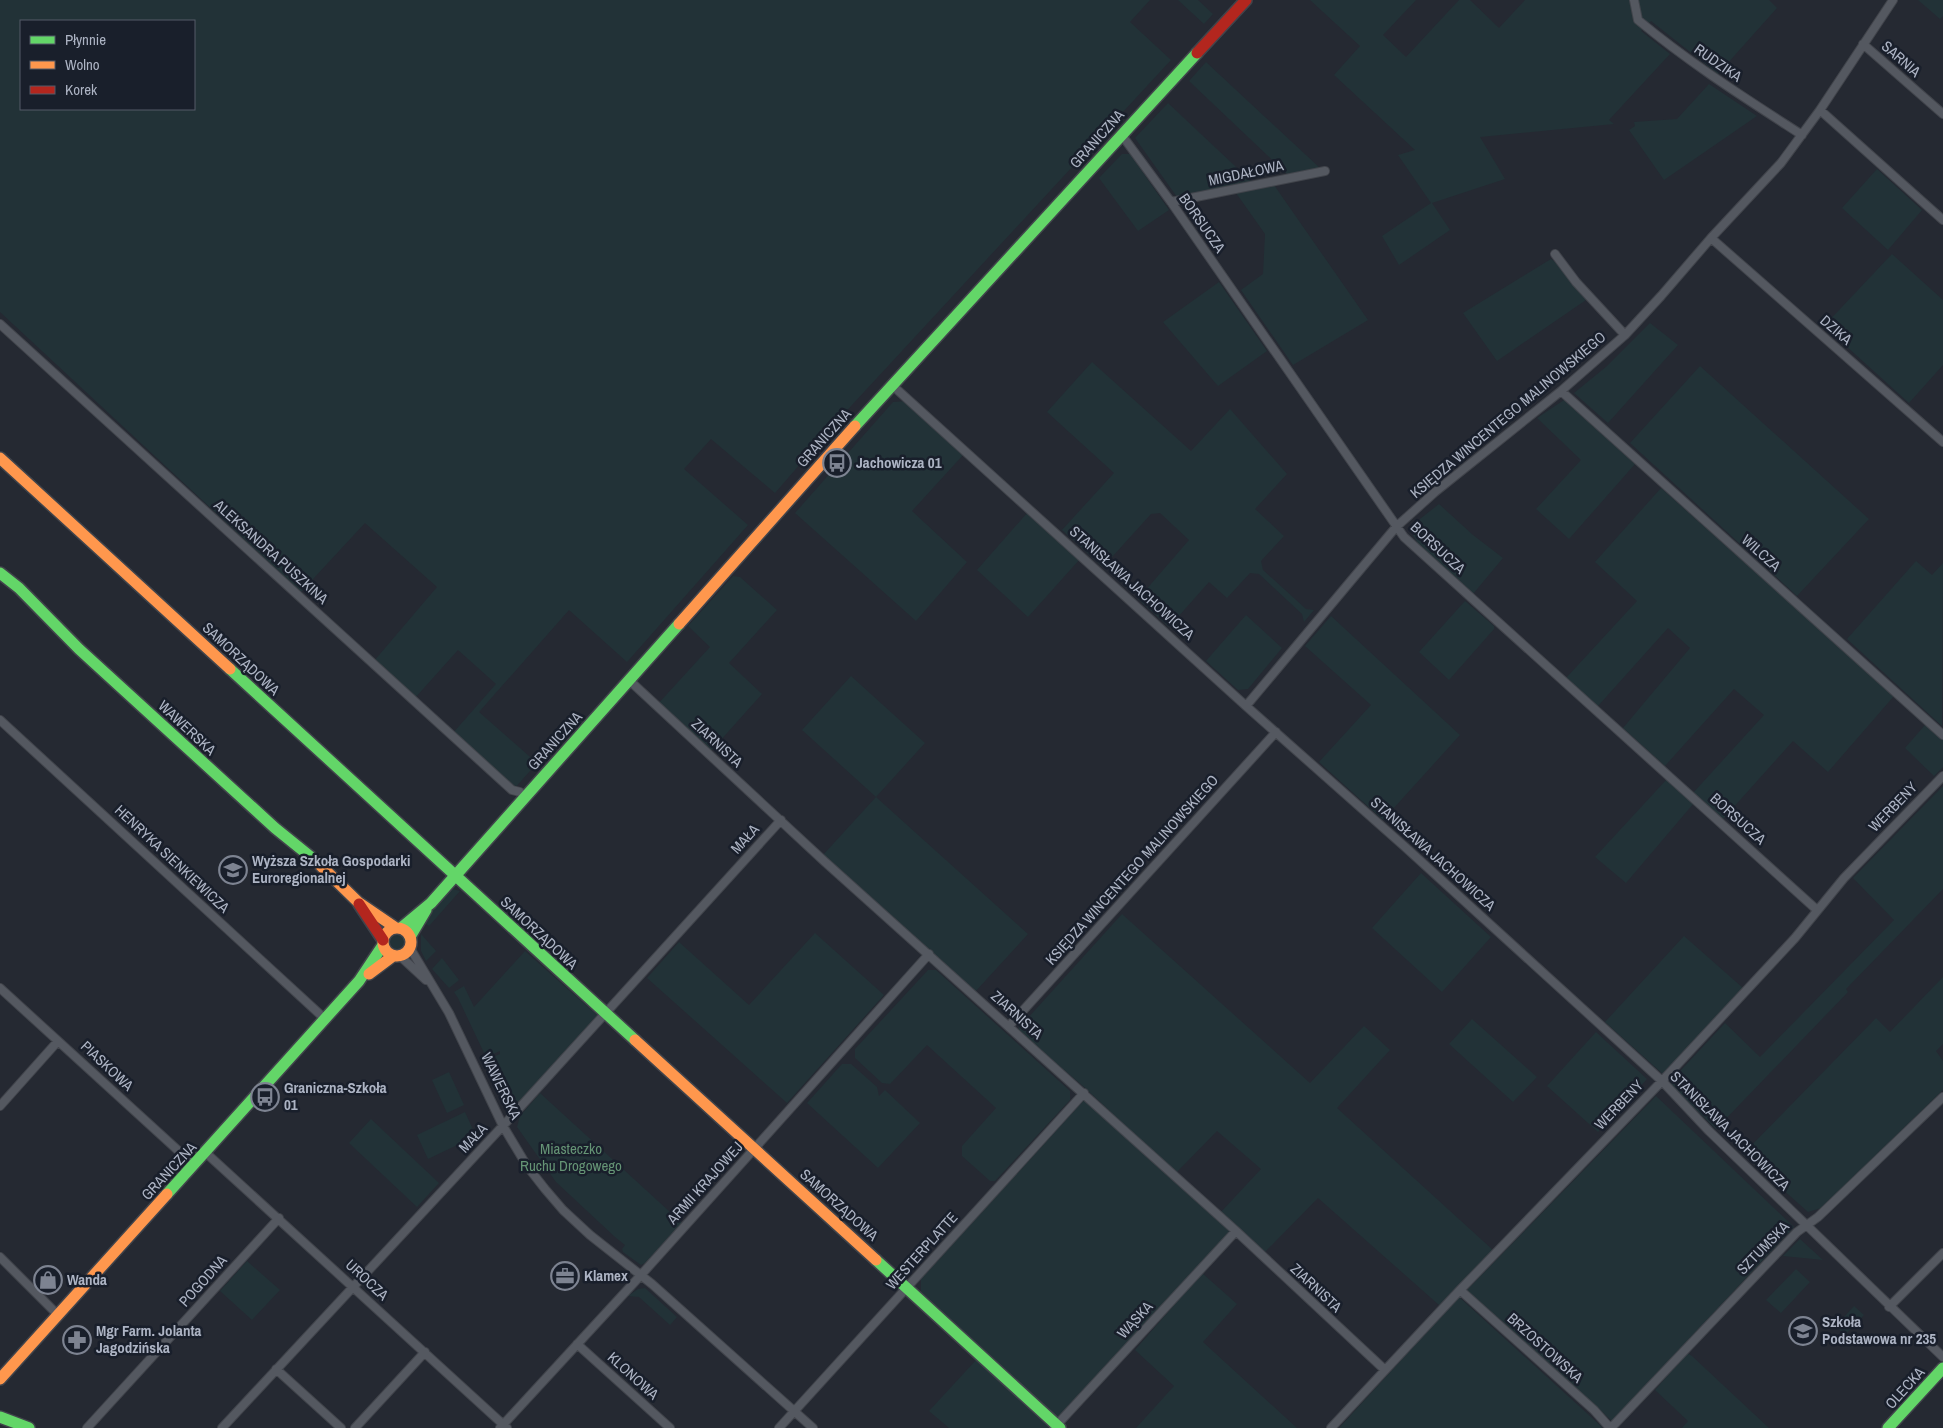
<svg xmlns="http://www.w3.org/2000/svg" width="1943" height="1428" font-family="'Archivo Narrow',sans-serif">
  <style>
    .green { fill: #223237; fill-rule: evenodd }
    .lines { fill: none; stroke-linecap: round; stroke-linejoin: round }
    .street-casing { stroke: #41444b; stroke-width: 10 }
    .fast-casing { stroke: #41444b; stroke-width: 14 }
    .slow-casing { stroke: #41444b; stroke-width: 14 }
    .jam-casing { stroke: #41444b; stroke-width: 14 }
    .street { stroke: #545860; stroke-width: 8 }
    .fast { stroke: #63d668; stroke-width: 11 }
    .slow { stroke: #ff974d; stroke-width: 11 }
    .jam { stroke: #b3261e; stroke-width: 11 }
    .labels { text-anchor: middle; stroke-width: 5; stroke-linejoin: round; paint-order: stroke }
    .street-label { font-size: 15px; fill: #adb4c4; stroke: #191f2b }
    .poi-label { font-size: 15px; font-weight: bold; fill: #adb4c4; stroke: #191f2b; text-anchor: start }
    .park-label { font-size: 15px; fill: #659475; stroke: #191f2b }
  </style>
  <rect width="100%" height="100%" fill="#252932"/>
  <path class="green" d="M0,0H1150L1130,22L1171,60L840,418L775,493L711,439L684,469L748,525L627,662L569,610L479,712L537,763L514,789L453,733L496,684L458,650L415,698L374,661L437,587L365,523L301,592L0,312ZM21,21H194V109H21Z
    M1178,0H1198L1213,14L1204,24Z
    M1310,0H1416L1383,35L1406,57L1459,0H1470L1499,28L1525,0H1769L1777,8L1718,74L1651,21L1641,31L1670,54L1609,120L1614,124L1480,137L1505,179L1432,203L1450,230L1399,265L1382,236L1431,203L1398,155L1415,150L1334,75L1360,46Z
    M1918,0H1943V16L1940,19Z
    M1206,62L1321,169L1288,175L1189,81Z
    M1709,84L1757,116L1664,180L1629,130L1635,126L1634,122L1677,119Z
    M1168,103L1252,182L1177,197L1135,138Z
    M1122,154H1130L1169,210L1138,231L1099,178Z
    M1877,169L1922,210L1888,250L1842,208Z
    M1274,185L1368,320L1293,365L1241,290L1263,274L1265,234L1236,193Z
    M1892,254L1943,300V365L1909,403L1824,326Z
    M1551,259L1558,264L1586,300L1497,361L1463,313Z
    M1219,282L1267,351L1218,386L1163,322Z
    M1650,323L1678,345L1608,423L1574,393L1607,366Z
    M1092,362L1191,451L1230,409L1287,474L1255,509L1284,536L1261,561L1263,570L1306,609L1314,610L1304,622L1302,614L1259,574L1250,573L1227,598L1209,582L1169,627L1138,599L1189,540L1160,513L1151,514L1103,567L1062,530L1114,473L1047,412Z
    M1700,366L1869,519L1797,596L1630,443Z
    M1564,400L1635,464L1569,539L1536,509L1581,460L1537,418Z
    M907,401L964,454L912,511L967,562L916,621L795,513L893,402Z
    M1661,488L1894,696L1828,772L1793,741L1723,819L1693,793L1764,715L1734,689L1665,766L1623,728L1690,648L1668,628L1598,706L1566,678L1637,601L1595,562Z
    M1439,504L1473,535L1503,558L1473,594L1420,547L1413,535L1420,519Z
    M1028,512L1080,559L1028,617L977,570Z
    M1916,561L1932,575L1943,563L1942,726L1847,639Z
    M733,576L740,577L777,610L729,663L762,694L710,752L657,705L710,647L688,626Z
    M1465,601L1494,626V629L1449,680L1419,652Z
    M1246,615L1282,648L1248,689L1238,690L1206,661Z
    M1331,616L1460,735L1383,820L1319,762L1371,705L1305,646Z
    M851,676L925,743L876,797L1028,934L975,992L823,855L876,797L802,730Z
    M1926,724L1943,739V767L1934,776L1905,748Z
    M1667,779L1694,803L1626,883L1595,857Z
    M1943,786V889L1846,989L1848,992L1716,1129L1669,1083L1725,1023L1760,1057L1894,920L1853,878Z
    M1421,873L1491,937L1442,992L1372,928Z
    M453,889L460,891L429,926L423,922L446,893Z
    M1122,914L1310,1083L1364,1026L1390,1050L1337,1108L1494,1251L1439,1305L1318,1198L1264,1253L1220,1213L1261,1169L1217,1131L1176,1173L1083,1086L1017,1030Z
    M387 941a10 10 0 1 1 20 0a10 10 0 1 1-20 0Z
    M815,933L884,995L787,1103L647,978L679,942L749,1005Z
    M421,934L436,951L426,961L421,951Z
    M1684,936L1743,988L1664,1075L1605,1022Z
    M525,951L598,1016L522,1100L508,1105L488,1059L500,1054V1051L486,1057L458,998L454,992L464,986L474,1007Z
    M442,958L459,980L449,988L432,969Z
    M928,970H936L1070,1091V1100L995,1181H990L962,1156V1146L996,1108L927,1045L890,1084L882,1083L855,1058V1049Z
    M1943,977V1044L1936,1051L1943,1061V1090L1821,1208L1808,1212L1743,1154L1876,1018L1890,1032Z
    M1472,1019L1537,1077L1513,1102L1449,1044Z
    M1596,1032L1647,1079L1598,1132L1547,1086Z
    M842,1064H851L877,1087L879,1096L885,1090L920,1123L878,1168L807,1103Z
    M449,1072L464,1105L447,1113L432,1080Z
    M540,1093L682,1223L645,1263L641,1265L623,1252L622,1249L625,1245L615,1237L556,1182L517,1127L520,1116Z
    M1656,1096L1794,1227L1612,1421L1467,1290Z
    M1085,1099L1230,1231L1057,1419L921,1294V1279Z
    M465,1112L476,1136L428,1159L417,1135Z
    M371,1119L439,1183L417,1207L349,1143Z
    M1800,1239L1823,1260L1783,1256Z
    M247,1261L280,1290L252,1320L220,1291Z
    M1796,1269L1810,1282L1781,1313L1766,1300Z
    M1202,1273L1237,1304L1203,1342L1297,1428H1136L1174,1386L1135,1350Z
    M645,1288L677,1317L670,1325L639,1297L628,1296L638,1289Z
    M1459,1297L1602,1427L1601,1428H1339Z
    M1854,1306L1864,1315L1845,1335L1836,1326Z
    M1687,1353L1692,1356L1769,1428H1682L1688,1421L1655,1390Z
    M977,1359L1050,1426L1048,1428H949L929,1411Z"/>
  <g class="lines">
    <defs>
      <path id="street" d="M1634,0L1638,20C1691,64 1745,98 1802,135
        M1863,44L1943,114
        M1820,110L1943,220
        M1121,134L1171,202L1404,537L1817,910
        M1171,202L1325,171
        M1711,238L1943,442
        M1555,254L1576,282L1625,335
        M0,324L512,790L520,792L526,797
        M892,385L1246,706L1404,846L1662,1081L1709,1131L1943,1357
        M1561,391L1943,735
        M630,681L824,861L1236,1231L1385,1370
        M1246,706L1396,527L1435,492L1561,391L1625,335L1661,296L1711,238L1781,163L1820,110L1893,0
        M0,720L325,1019
        M410,948L449,1013L503,1126L527,1166L545,1189L563,1210L590,1235L652,1284L813,1428
        M400,956L426,980
        M0,988L194,1165
        M1009,1026L1276,732
        M0,1106L58,1041
        M206,1153L507,1428
        M0,1257L58,1315
        M1460,1290L1594,1410L1610,1428
        M1889,1307L1943,1253
        M577,1344L670,1428
        M276,1369L341,1428
        M87,1428L279,1218
        M222,1428L513,1115L781,820
        M355,1428L425,1352
        M500,1428L641,1275L929,954
        M779,1428L1084,1093
        M1054,1428L1236,1231
        M1331,1428L1460,1290L1662,1081L1795,938L1844,878L1943,776
        M1611,1428L1797,1232L1818,1217L1943,1097"/>
      <path id="fast" d="M855,426L1197,53
        M0,573L19,588L79,649L275,828L317,862
        M230,669L635,1040
        M401,928L431,903L679,624
        M410,937L426,910
        M167,1194L359,981L383,945
        M876,1260L1060,1428
        M0,1417L29,1428
        M1888,1428L1943,1368"/>
      <path id="slow" d="M0,458L230,669
        M679,624L855,426
        M317,862L358,902L396,928
        M383 942a14 14 0 1 1 28 0a14 14 0 1 1-28 0Z
        M369,974L393,956
        M635,1040L876,1260
        M0,1379L167,1194"/>
      <path id="jam" d="M1197,53L1246,0
        M359,904L383,940"/>
    </defs>
    <use href="#street" class="street-casing"/>
    <use href="#fast" class="fast-casing"/>
    <use href="#slow" class="slow-casing"/>
    <use href="#jam" class="jam-casing"/>
    <use href="#street" class="street"/>
    <use href="#fast" class="fast"/>
    <use href="#slow" class="slow"/>
    <use href="#jam" class="jam"/>
  </g>
  <defs>
    <symbol id="bus-ring" viewBox="-11 -11 22 22"><circle r="9.5" fill="#191f2b" stroke="#7d8391" stroke-width="1.5"/><path d="M-5-6H5V4H4V6H2V4H-2V6H-4V4H-5ZM-3.5-4V0h7V-4ZM-3.5 1.2v1.5H-2V1.2ZM2 1.2v1.5H3.5V1.2Z" fill="#7d8391"/></symbol>
    <symbol id="university-ring" viewBox="-11 -11 22 22"><circle r="9.5" fill="#191f2b" stroke="#7d8391" stroke-width="1.5"/><path d="M0-5L7-2L0 1L-7-2ZM-4 1L0 2.5L4 1V4Q0 6-4 4Z" fill="#7d8391"/></symbol>
    <symbol id="office-ring" viewBox="-11 -11 22 22"><circle r="9.5" fill="#191f2b" stroke="#7d8391" stroke-width="1.5"/><path d="M-6-3h4V-5.5h4V-3h4V5H-6ZM-1-4.5V-3h2v-1.5ZM-6 0V1H6V0Z" fill="#7d8391"/></symbol>
    <symbol id="shop-ring" viewBox="-11 -11 22 22"><circle r="9.5" fill="#191f2b" stroke="#7d8391" stroke-width="1.5"/><path d="M-5-2.5h2.3a2.7 3.5 0 0 1 5.4 0H5L5.5 6h-11ZM-1.5-2.5h3a1.5 2.3 0 0 0-3 0Z" fill="#7d8391"/></symbol>
    <symbol id="school-ring" viewBox="-11 -11 22 22"><circle r="9.5" fill="#191f2b" stroke="#7d8391" stroke-width="1.5"/><path d="M0-5L7-2L0 1L-7-2ZM-4 1L0 2.5L4 1V4Q0 6-4 4Z" fill="#7d8391"/></symbol>
    <symbol id="pharmacy-ring" viewBox="-11 -11 22 22"><circle r="9.5" fill="#191f2b" stroke="#7d8391" stroke-width="1.5"/><path d="M-2-6h4v4h4v4h-4v4h-4v-4h-4v-4h4Z" fill="#7d8391"/></symbol>
  </defs>
  <g fill-rule="evenodd">
    <use href="#bus-ring" x="821" y="447" width="32" height="32"/>
    <use href="#university-ring" x="217" y="854" width="32" height="32"/>
    <use href="#bus-ring" x="249" y="1081" width="32" height="32"/>
    <use href="#office-ring" x="549" y="1260" width="32" height="32"/>
    <use href="#shop-ring" x="32" y="1264" width="32" height="32"/>
    <use href="#school-ring" x="1787" y="1315" width="32" height="32"/>
    <use href="#pharmacy-ring" x="61" y="1324" width="32" height="32"/>
  </g>
  <g class="labels">
    <g class="street-label">
      <text transform="translate(1901 59) rotate(41)" y="5">SARNIA</text>
      <text transform="translate(1718 63) rotate(35)" y="5">RUDZIKA</text>
      <text transform="translate(1097 139) rotate(-48)" y="5">GRANICZNA</text>
      <text transform="translate(1246 173) rotate(-12)" y="5">MIGDAŁOWA</text>
      <text transform="translate(1202 223) rotate(55)" y="5">BORSUCZA</text>
      <text transform="translate(1836 330) rotate(41)" y="5">DZIKA</text>
      <text transform="translate(1508 415) rotate(-40)" y="5">KSIĘDZA WINCENTEGO MALINOWSKIEGO</text>
      <text transform="translate(824 438) rotate(-48)" y="5">GRANICZNA</text>
      <text transform="translate(1438 548) rotate(43)" y="5">BORSUCZA</text>
      <text transform="translate(271 552) rotate(42)" y="5">ALEKSANDRA PUSZKINA</text>
      <text transform="translate(1761 553) rotate(42)" y="5">WILCZA</text>
      <text transform="translate(1132 583) rotate(42)" y="5">STANISŁAWA JACHOWICZA</text>
      <text transform="translate(241 659) rotate(43)" y="5">SAMORZĄDOWA</text>
      <text transform="translate(187 728) rotate(43)" y="5">WAWERSKA</text>
      <text transform="translate(555 741) rotate(-48)" y="5">GRANICZNA</text>
      <text transform="translate(717 743) rotate(43)" y="5">ZIARNISTA</text>
      <text transform="translate(1893 807) rotate(-46)" y="5">WERBENY</text>
      <text transform="translate(1738 819) rotate(42)" y="5">BORSUCZA</text>
      <text transform="translate(745 839) rotate(-48)" y="5">MAŁA</text>
      <text transform="translate(1433 854) rotate(42)" y="5">STANISŁAWA JACHOWICZA</text>
      <text transform="translate(172 859) rotate(43)" y="5">HENRYKA SIENKIEWICZA</text>
      <text transform="translate(1132 870) rotate(-48)" y="5">KSIĘDZA WINCENTEGO MALINOWSKIEGO</text>
      <text transform="translate(539 933) rotate(43)" y="5">SAMORZĄDOWA</text>
      <text transform="translate(1017 1015) rotate(42)" y="5">ZIARNISTA</text>
      <text transform="translate(107 1066) rotate(43)" y="5">PIASKOWA</text>
      <text transform="translate(501 1086) rotate(64)" y="5">WAWERSKA</text>
      <text transform="translate(1619 1105) rotate(-46)" y="5">WERBENY</text>
      <text transform="translate(1730 1131) rotate(45)" y="5">STANISŁAWA JACHOWICZA</text>
      <text transform="translate(473 1138) rotate(-47)" y="5">MAŁA</text>
      <text transform="translate(169 1171) rotate(-47)" y="5">GRANICZNA</text>
      <text transform="translate(705 1183) rotate(-48)" y="5">ARMII KRAJOWEJ</text>
      <text transform="translate(839 1205) rotate(42)" y="5">SAMORZĄDOWA</text>
      <text transform="translate(1763 1248) rotate(-46)" y="5">SZTUMSKA</text>
      <text transform="translate(922 1251) rotate(-48)" y="5">WESTERPLATTE</text>
      <text transform="translate(367 1280) rotate(43)" y="5">UROCZA</text>
      <text transform="translate(203 1281) rotate(-48)" y="5">POGODNA</text>
      <text transform="translate(1316 1288) rotate(43)" y="5">ZIARNISTA</text>
      <text transform="translate(1135 1320) rotate(-47)" y="5">WĄSKA</text>
      <text transform="translate(1545 1348) rotate(42)" y="5">BRZOSTOWSKA</text>
      <text transform="translate(633 1376) rotate(42)" y="5">KLONOWA</text>
      <text transform="translate(1905 1388) rotate(-48)" y="5">OLECKA</text>
    </g>
    <g class="poi-label">
      <text x="856" y="468">Jachowicza 01</text>
      <text x="252" y="866">Wyższa Szkoła Gospodarki<tspan x="252" dy="17">Euroregionalnej</tspan></text>
      <text x="284" y="1093">Graniczna-Szkoła<tspan x="284" dy="17">01</tspan></text>
      <text x="584" y="1281">Klamex</text>
      <text x="67" y="1285">Wanda</text>
      <text x="1822" y="1327">Szkoła<tspan x="1822" dy="17">Podstawowa nr 235</tspan></text>
      <text x="96" y="1336">Mgr Farm. Jolanta<tspan x="96" dy="17">Jagodzińska</tspan></text>
    </g>
    <g class="park-label">
      <text x="571" y="1154">Miasteczko<tspan x="571" dy="17">Ruchu Drogowego</tspan></text>
    </g>
  </g>
  <rect x="20" y="20" width="175" height="90" fill="#191f2b" stroke="#545b68"/>
  <rect x="30" y="36" width="25" height="8" fill="#63d668" stroke="#545b68"/>
  <text x="65" y="45" font-size="15" fill="#adb4c4">Płynnie</text>
  <rect x="30" y="61" width="25" height="8" fill="#ff974d" stroke="#545b68"/>
  <text x="65" y="70" font-size="15" fill="#adb4c4">Wolno</text>
  <rect x="30" y="86" width="25" height="8" fill="#b3261e" stroke="#545b68"/>
  <text x="65" y="95" font-size="15" fill="#adb4c4">Korek</text>
</svg>
